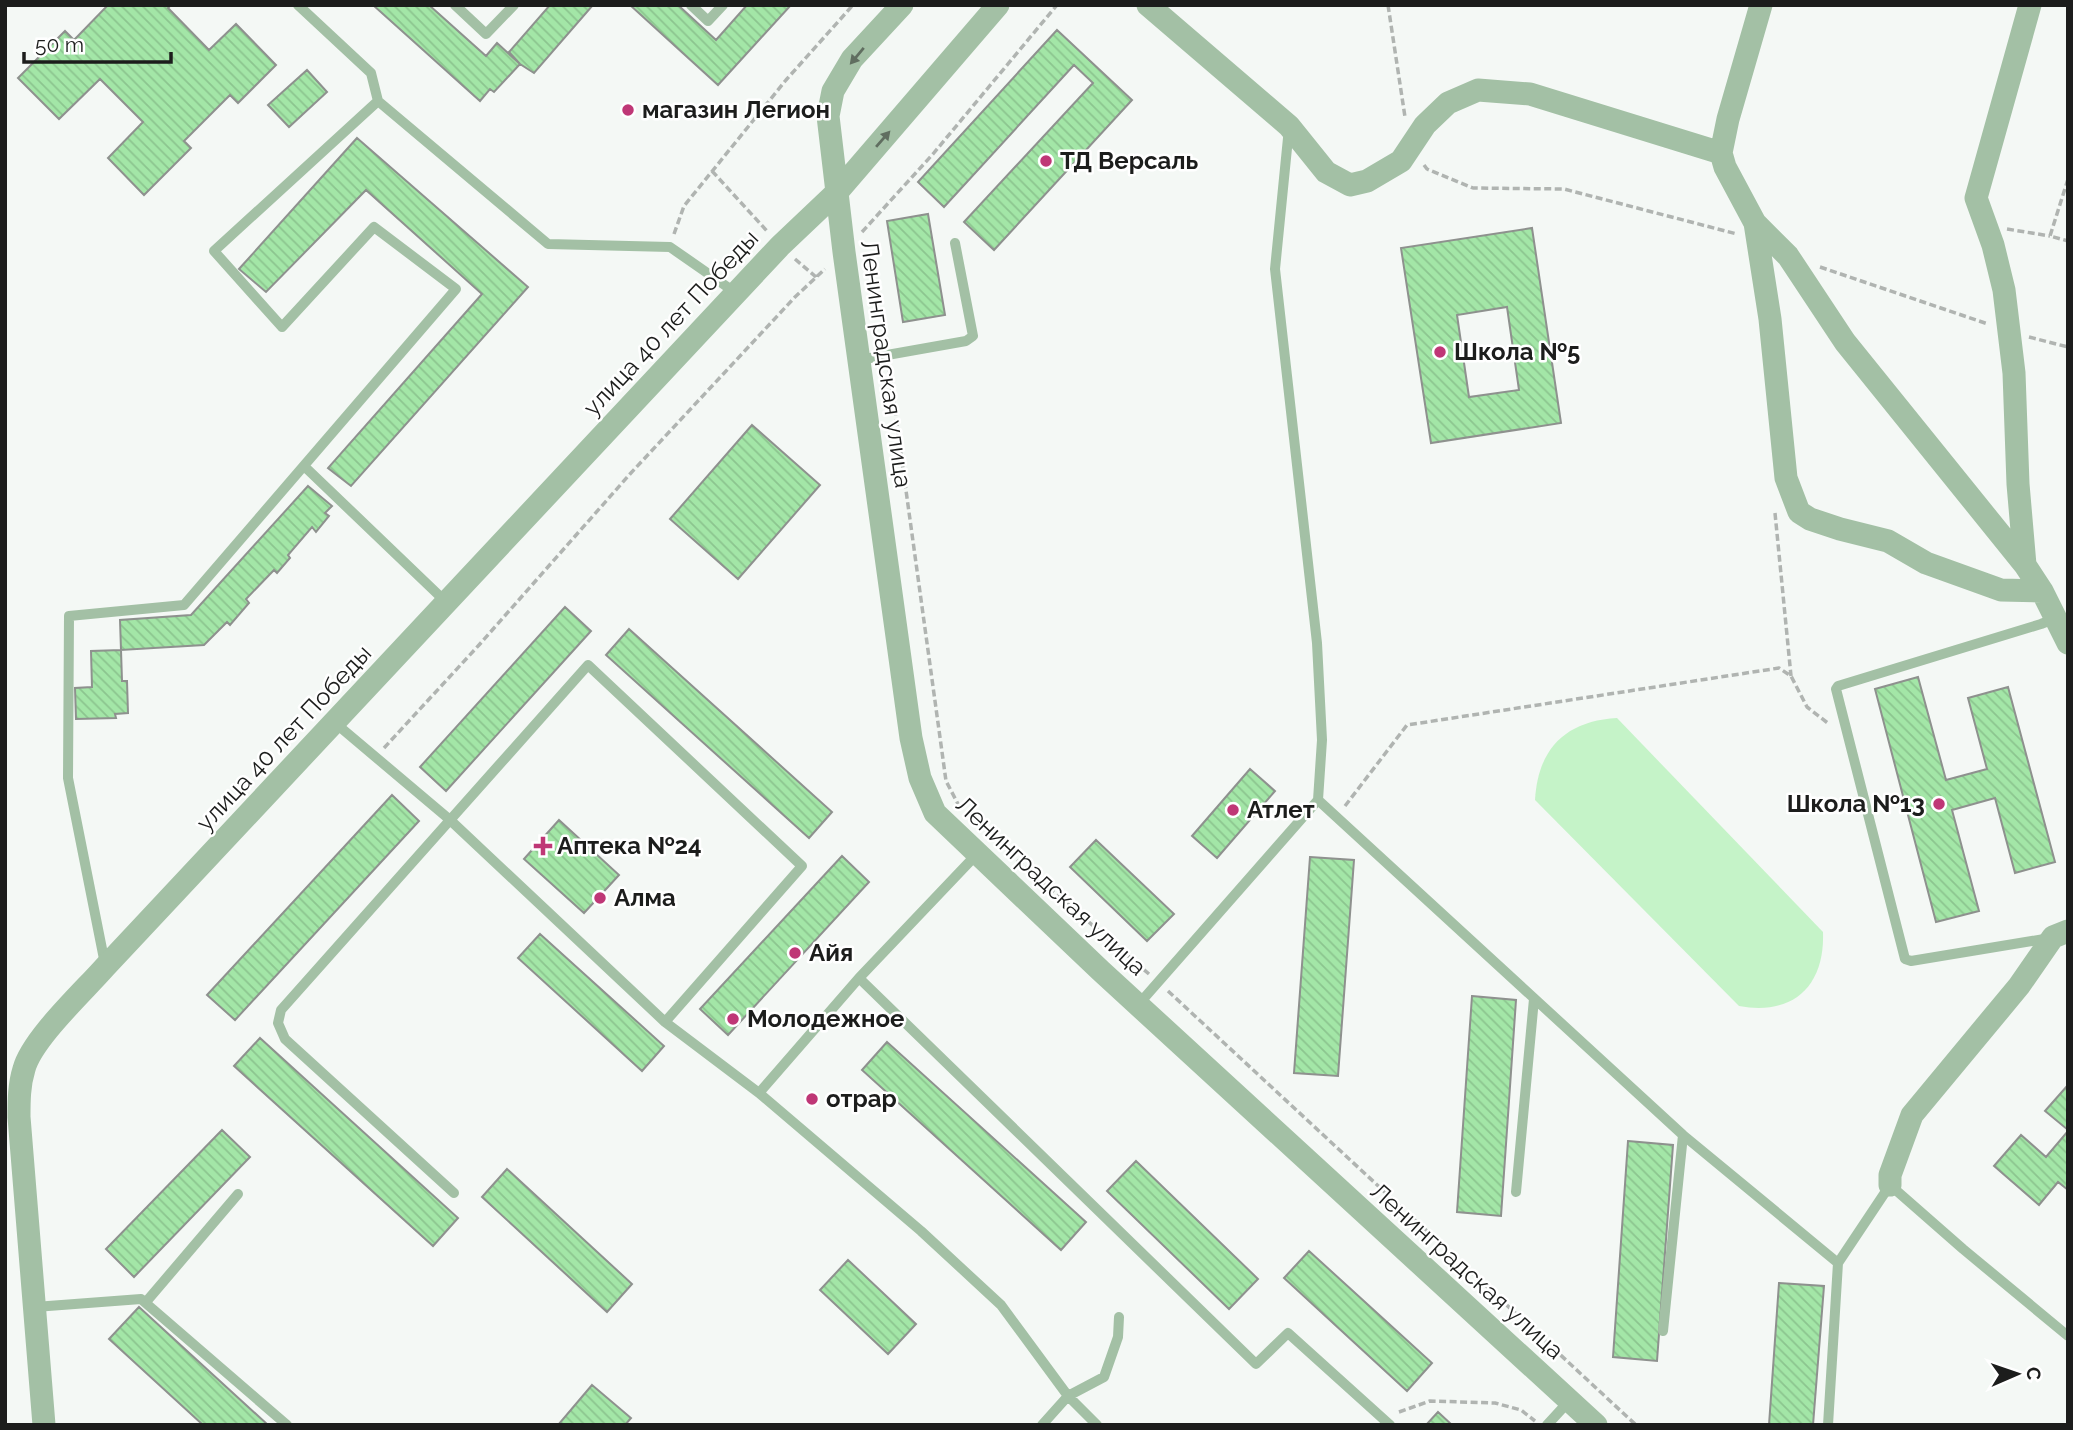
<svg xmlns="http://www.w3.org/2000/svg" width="2073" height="1430" font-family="Raleway,sans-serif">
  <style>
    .pitch { fill: #c5f3c8 }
    .building { fill: url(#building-back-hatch); stroke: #8e918e; stroke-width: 2; fill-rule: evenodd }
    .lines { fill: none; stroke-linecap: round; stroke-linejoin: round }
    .path { stroke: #b0b4b1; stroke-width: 3.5; stroke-dasharray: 7 3.5; stroke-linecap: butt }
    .service { stroke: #a3c0a5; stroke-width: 10 }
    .minor { stroke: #a3c0a5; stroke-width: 23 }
    .oneway { fill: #606e60 }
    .poi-dot { fill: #bf3776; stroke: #fff; stroke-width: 2.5 }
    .labels { text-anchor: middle; stroke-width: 5; stroke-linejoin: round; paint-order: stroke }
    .poi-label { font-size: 24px; font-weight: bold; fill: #1c1d1c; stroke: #fff; text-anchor: start }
    .street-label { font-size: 24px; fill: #1c1d1c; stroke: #fff }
  </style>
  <defs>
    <pattern id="building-back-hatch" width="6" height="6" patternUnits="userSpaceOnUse" patternTransform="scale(1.75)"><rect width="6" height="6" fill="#a3e6a7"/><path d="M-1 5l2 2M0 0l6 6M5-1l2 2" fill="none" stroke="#8cc58f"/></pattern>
  </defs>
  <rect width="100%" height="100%" fill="#f4f8f5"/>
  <path class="pitch" d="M1617,718L1823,932C1825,986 1793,1016 1739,1006L1535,800C1538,748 1566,721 1617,718Z"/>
  <path class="building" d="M108,5H171L168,8L209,50L236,24L276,65L238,103L230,95L184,141L191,148L144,195L108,158L143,122L100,79L59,119L18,78L65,31L74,40Z
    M373,5H429L486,56L497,43L520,64L494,92L490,89L480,101Z
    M550,5H593L534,73L520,64L509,52Z
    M630,5H678L716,40L747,5H791L718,85Z
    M1057,30L1132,100L994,250L964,222L1093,83L1074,65L944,207L918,182Z
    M307,70L327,92L289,127L268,105Z
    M357,138L528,287L351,486L328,468L482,294L366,190L266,292L239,269Z
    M928,214L945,315L903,322L887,221Z
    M1532,228L1561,423L1431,443L1401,248ZM1507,307L1519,390L1469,397L1457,315Z
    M752,425L820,485L738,579L670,519Z
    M308,486L332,506L325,513L329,516L316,532L312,527L288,555L290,558L277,573L274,570L246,599L249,603L230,625L227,622L204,645L121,650L120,620L191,615Z
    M565,607L591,631L446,791L420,767Z
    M629,629L832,812L809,838L606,655Z
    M121,650L122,681H127L128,713L115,714L116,718L76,719L75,688L92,687L91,651Z
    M1918,677L1946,780L1987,769L1968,698L2008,687L2055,862L2015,873L1995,798L1952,810L1979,911L1936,922L1875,689Z
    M1250,769L1275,791L1217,858L1192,836Z
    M392,795L419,821L235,1020L207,995Z
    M559,820L619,875L584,913L524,859Z
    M1096,840L1174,914L1147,941L1070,867Z
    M842,856L869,882L728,1035L700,1009Z
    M1310,857L1354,860L1338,1076L1294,1073Z
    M540,934L664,1046L642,1071L518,958Z
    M1472,996L1516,1000L1501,1216L1457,1212Z
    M260,1038L458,1218L433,1246L234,1066Z
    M887,1042L1086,1222L1061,1250L862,1070Z
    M2068,1085V1130L2045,1111Z
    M222,1130L250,1157L134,1277L106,1249Z
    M2068,1131V1190L2058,1182L2039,1205L1994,1166L2021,1135L2046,1157Z
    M1628,1141L1673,1145L1657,1361L1613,1357Z
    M1136,1161L1258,1279L1229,1309L1107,1191Z
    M507,1169L632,1284L607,1312L482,1197Z
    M1309,1251L1432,1363L1407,1391L1284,1278Z
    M848,1260L916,1324L888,1354L820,1290Z
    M1779,1283L1824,1286L1813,1425H1769Z
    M139,1307L268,1425H203L109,1339Z
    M592,1385L631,1418L625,1425H558Z
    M1438,1412L1452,1425H1426Z"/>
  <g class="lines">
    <path class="path" d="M1388,5L1405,117
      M1424,165L1427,169L1473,188L1564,189L1737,234
      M712,171L767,231
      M2068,179L2050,236L2068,241
      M2007,229L2050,236
      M862,232L933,154L1057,5
      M674,234L684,206L786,80L853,5
      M795,259L816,277
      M1820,267L1988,324
      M2029,337L2068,347
      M889,367L946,781L958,804
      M1775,513L1791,676
      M384,748L479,645L630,474L795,297L825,269
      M1345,806L1407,725L1779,668L1791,676L1807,707L1829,724
      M1017,860L1149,974
      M1168,991L1636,1425
      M1399,1412L1430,1401L1495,1403L1521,1410L1535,1421"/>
    <path class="service" d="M298,5L371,73L378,101
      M455,5L486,34L514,5
      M691,5L708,21L723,5
      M1289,128L1275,269L1317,643L1322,740L1318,800L1683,1135L1838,1263L1890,1185L1963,1249L2068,1336
      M859,360L966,341L973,336L955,243
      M304,466L447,603
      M334,722L449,819L665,1022L759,1093
      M976,855L859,978L1256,1364L1288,1333L1390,1425
      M2050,938L1911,961L1905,959L1836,689L1838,686L2041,624L2056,618
      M105,964L68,778L69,616L184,605L456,289L374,227L282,327L214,251L378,101L548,244L670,247L736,293
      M859,978L759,1093L921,1231L1001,1305L1068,1396L1097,1425
      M1138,1005L1318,800
      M1516,1192L1534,999
      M454,1193L285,1039L278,1023L281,1010L588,665L802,866L665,1022
      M146,1302L238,1194
      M35,1307L141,1299L287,1425
      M1663,1331L1683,1135
      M1042,1425L1068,1396L1104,1377L1118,1337L1119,1317
      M1547,1425L1570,1400
      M1828,1425L1838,1263"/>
    <path class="minor" d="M902,5L852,59L833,91L828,116L844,252L911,738L920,778L935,813L1101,971L1596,1425
      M1148,5L1289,126L1326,172L1350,185L1367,181L1401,161L1425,125L1448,103L1478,90L1530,94L1721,153
      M1761,5L1728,119L1721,153L1725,167L1755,223L1788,256L1845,342L2025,565L2042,591L2068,643
      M1755,223L1770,319L1786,478L1799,512L1810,519L1840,529L1888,541L1926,563L2001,590L2042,591
      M2025,565L2018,484L2014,373L2004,290L1993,245L1976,198L2030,5
      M1890,1185V1175L1912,1115L2019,986L2053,937L2068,931
      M44,1425L19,1117C19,1101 19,1085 24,1069C32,1039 83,992 105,967L780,246L838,191L998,5"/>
  </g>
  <defs><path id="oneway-solid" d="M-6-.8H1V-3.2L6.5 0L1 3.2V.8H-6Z" transform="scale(1.75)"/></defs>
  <g class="oneway">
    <use href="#oneway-solid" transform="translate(857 56) rotate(130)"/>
    <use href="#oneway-solid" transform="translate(883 139) rotate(-49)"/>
  </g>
  <g class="poi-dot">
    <circle cx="628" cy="110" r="7"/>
    <circle cx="1046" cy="161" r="7"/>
    <circle cx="1440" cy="352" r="7"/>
    <circle cx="1939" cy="804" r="7"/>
    <circle cx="1233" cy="810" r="7"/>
    <path d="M539.5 835.5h7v7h7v7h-7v7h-7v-7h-7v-7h7z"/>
    <circle cx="600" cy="898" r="7"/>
    <circle cx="795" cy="953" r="7"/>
    <circle cx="733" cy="1019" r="7"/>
    <circle cx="812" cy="1099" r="7"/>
  </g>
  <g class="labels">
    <g class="poi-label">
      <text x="642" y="118">магазин Легион</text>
      <text x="1060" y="169">ТД Версаль</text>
      <text x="1454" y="360">Школа №5</text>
      <text x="1925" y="812" text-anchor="end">Школа №13</text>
      <text x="1247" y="818">Атлет</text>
      <text x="557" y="854">Аптека №24</text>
      <text x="614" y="906">Алма</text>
      <text x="809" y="961">Айя</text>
      <text x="747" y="1027">Молодежное</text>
      <text x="826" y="1107">отрар</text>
    </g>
    <g class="street-label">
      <text transform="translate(671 323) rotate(-47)" y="8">улица 40 лет Победы</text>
      <text transform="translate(886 364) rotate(82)" y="8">Ленинградская улица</text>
      <text transform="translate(284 738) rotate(-47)" y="8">улица 40 лет Победы</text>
      <text transform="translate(1051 886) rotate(43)" y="8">Ленинградская улица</text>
      <text transform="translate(1467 1271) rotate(42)" y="8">Ленинградская улица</text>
    </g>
  </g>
  <rect width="2073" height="1430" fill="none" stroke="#1c1d1c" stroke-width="14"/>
  <g transform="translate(2017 1374) rotate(88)" stroke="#ffffff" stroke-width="5" paint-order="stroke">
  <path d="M0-5L12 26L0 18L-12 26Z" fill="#1c1d1c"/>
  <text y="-10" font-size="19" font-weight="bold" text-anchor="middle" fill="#1c1d1c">С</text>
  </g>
  <path d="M24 52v10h147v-10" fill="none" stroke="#1c1d1c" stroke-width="3.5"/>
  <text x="35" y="52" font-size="21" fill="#1c1d1c" stroke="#ffffff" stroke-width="5" paint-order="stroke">50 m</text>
</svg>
